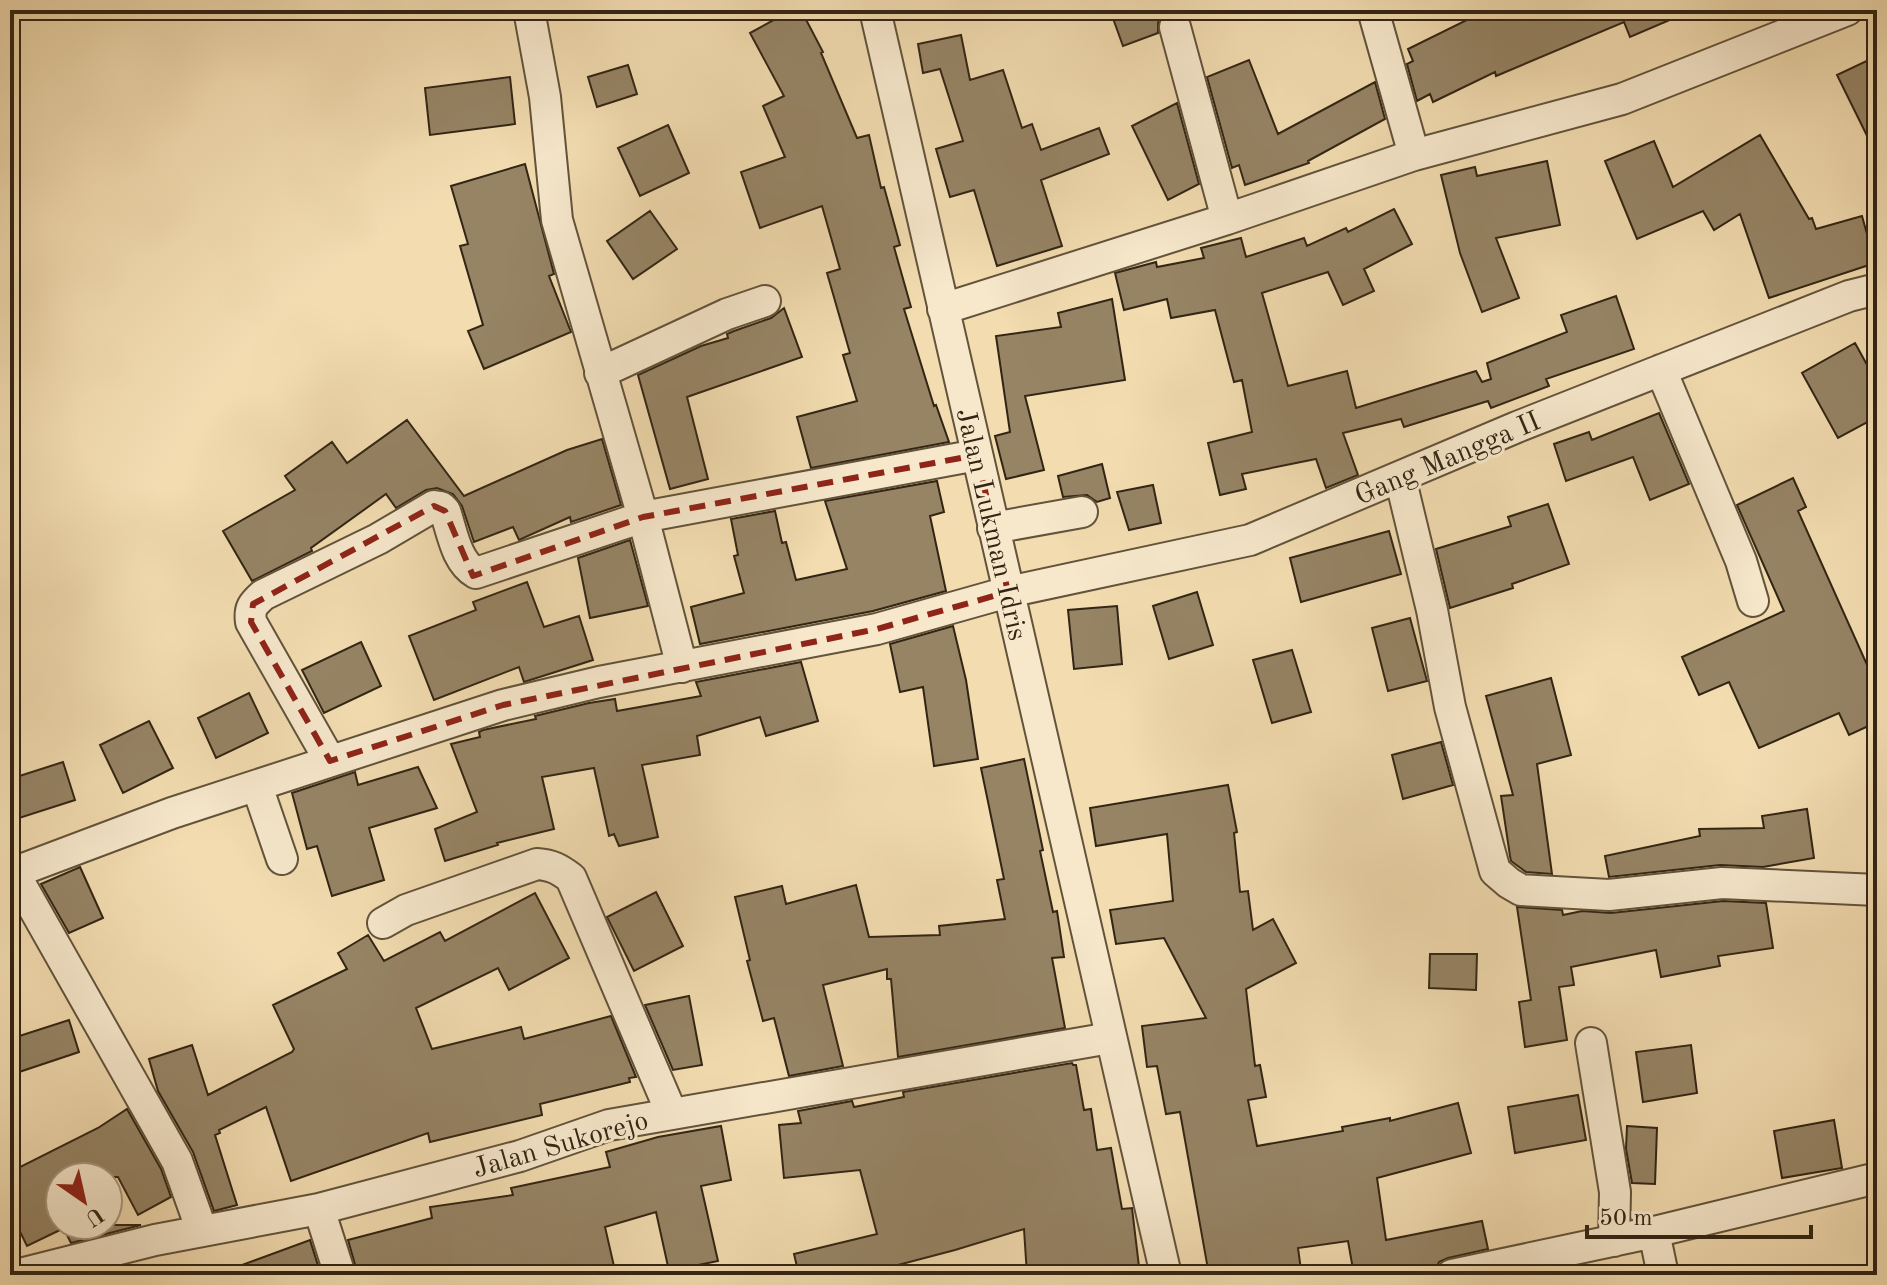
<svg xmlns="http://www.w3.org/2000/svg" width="1887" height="1285" font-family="'Old Standard TT',serif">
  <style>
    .building { fill: #968465; stroke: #322514; stroke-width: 2 }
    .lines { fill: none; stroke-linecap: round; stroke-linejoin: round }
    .street-casing { stroke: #62533b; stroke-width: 34 }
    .street { stroke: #f7e8cc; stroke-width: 30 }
    .marked { fill: none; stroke: #8f2418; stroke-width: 6; stroke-dasharray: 16 10; stroke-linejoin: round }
    .labels { text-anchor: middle; stroke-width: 6; stroke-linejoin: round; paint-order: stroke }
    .street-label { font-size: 28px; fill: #322514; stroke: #f7e8cc }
  </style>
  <rect width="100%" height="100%" fill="#f2dcb0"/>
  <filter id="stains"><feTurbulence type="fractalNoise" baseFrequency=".0025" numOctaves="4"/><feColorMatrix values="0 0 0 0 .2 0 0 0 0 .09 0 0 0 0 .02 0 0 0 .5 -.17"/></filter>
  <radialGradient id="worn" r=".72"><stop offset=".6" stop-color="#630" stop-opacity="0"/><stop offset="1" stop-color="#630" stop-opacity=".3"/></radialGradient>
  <path class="building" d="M792,10H801L823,52L821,53L857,138L869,135L881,188L884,187L900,245L894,247L911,307L904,309L934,406L936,405L949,442L811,468L797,417L857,401L843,355L850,353L827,273L840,269L822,206L760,228L741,172L785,157L763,106L784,96L750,33Z
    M1110,10H1161L1162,14L1158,23V33L1123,46Z
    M1487,10H1693L1630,37L1624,22L1496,76L1495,72L1433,102L1430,94L1417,101L1407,64L1413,61L1408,49Z
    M961,35L970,80L1003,70L1022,128L1032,124L1041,150L1099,128L1109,154L1041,180L1062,246L997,266L974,190L950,197L936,149L963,141L940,69L923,73L918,44Z
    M1877,56V156L1837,75Z
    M1249,60L1278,134L1375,82L1385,119L1308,161L1309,163L1245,185L1239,165L1232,168L1207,77Z
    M628,65L637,94L597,107L588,77Z
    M510,77L515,124L430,135L425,88Z
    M1177,103L1199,184L1168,200L1132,126Z
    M668,125L689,173L640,196L618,148Z
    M1760,135L1809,219L1812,218L1816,229L1862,216L1875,263L1769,298L1740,214L1714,230L1703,211L1637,239L1605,161L1654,141L1673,187Z
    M1547,161L1560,225L1496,238L1519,298L1482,312L1460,253L1441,175L1475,167L1477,176Z
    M525,164L554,274L549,276L571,332L484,369L468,331L483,325L460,246L468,244L451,186Z
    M1394,209L1412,244L1364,269L1374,291L1343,305L1328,272L1262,293L1288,386L1347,371L1356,408L1476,371L1482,382L1491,379L1487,363L1567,332L1561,315L1616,296L1634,349L1546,379L1549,386L1491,408L1488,401L1404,427L1401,419L1343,433L1358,475L1326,488L1316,459L1242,474L1246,489L1220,495L1208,443L1252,432L1242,380L1234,382L1215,310L1171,318L1167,299L1124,310L1115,273L1156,262L1157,267L1204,258L1201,248L1241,238L1246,257L1304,238L1307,246L1346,228L1348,232Z
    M650,211L677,249L633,279L607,241Z
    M1112,299L1125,380L1025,396L1044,470L1006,479L995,436L1010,432L996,336L1061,327L1058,313Z
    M784,308L802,357L687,397L708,479L670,489L638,375L701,346L728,338L727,334L734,331L771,318Z
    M1855,343L1877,383V417L1838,438L1802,373Z
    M1659,413L1689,484L1650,500L1633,457L1566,481L1554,444L1589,432L1592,440Z
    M407,420L464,496L567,450L602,439L621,505L571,522L570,517L519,540L513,527L474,542L462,506L453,494L437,488L426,490L396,508L386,494L311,548L312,551L252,581L223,531L295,490L285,476L332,442L347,463Z
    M1102,464L1110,498L1097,502L1087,495L1063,497L1058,476Z
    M1793,478L1806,507L1798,511L1877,687V722L1849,735L1839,713L1759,748L1729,682L1699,695L1682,657L1784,611L1737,505Z
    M937,481L944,512L930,516L946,591L873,611L700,644L691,607L744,593L734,556L738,555L731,519L775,511L782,543L786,542L796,580L847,569L825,501Z
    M1153,485L1161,523L1129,530L1117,492Z
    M1548,504L1569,564L1512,584L1513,588L1450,608L1436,549L1511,526L1508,517Z
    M1389,531L1401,574L1301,602L1290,558Z
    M630,540L648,606L590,618L578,558Z
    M527,582L544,627L579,616L593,660L524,682L519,667L434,700L409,636L476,610L473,602Z
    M1197,592L1213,645L1169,659L1153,606Z
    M1117,606L1122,664L1074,669L1068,610Z
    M1410,618L1427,681L1388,691L1372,628Z
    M953,626L966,680L978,759L934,766L923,687L900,692L890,644Z
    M361,642L381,686L324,713L302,670Z
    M1292,650L1311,712L1272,723L1253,660Z
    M801,662L818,721L766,736L760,717L697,736L700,755L642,765L658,837L619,846L614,834L609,836L594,768L542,777L554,829L497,843L498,845L445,861L435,829L477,812L451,744L480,737L479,732L483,730L536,719L535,716L589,703L615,699L617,711L701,696L696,682Z
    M1551,678L1571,755L1537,764L1552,874L1526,872L1511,861L1510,856L1501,796L1513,795L1486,696Z
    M249,693L268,733L216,758L198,718Z
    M149,721L173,768L123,793L100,745Z
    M1441,742L1453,785L1403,799L1392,755Z
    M1024,759L1043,850L1040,851L1053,912L1057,911L1064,957L1052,958L1065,1028L898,1057L891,979H887V969L823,985L843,1066L789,1076L774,1018L763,1021L747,961L750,960L735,897L782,886L786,904L856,885L869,937L940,935L939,926L1005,919L997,880L1004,879L981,768Z
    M63,762L75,800L10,821V779Z
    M418,767L437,808L369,828L384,880L332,896L317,846L307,849L292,793L355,772L358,785Z
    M1228,785L1237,832L1234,833L1240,892L1248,891L1253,930L1273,919L1296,963L1246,989L1255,1066L1260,1065L1266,1097L1248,1100L1257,1146L1343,1131L1342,1127L1390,1118V1121L1458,1103L1471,1153L1377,1178L1386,1240L1482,1221L1488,1249L1448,1258L1439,1262L1435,1271L1414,1275H1354L1348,1241L1298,1248L1301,1270L1272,1275H1209L1180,1112L1166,1114L1157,1066L1147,1067L1142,1026L1206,1018L1164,938L1116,944L1110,910L1173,901L1167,834L1096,846L1090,808Z
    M1807,809L1814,858L1763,867L1720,865L1609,877L1605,856L1700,836L1699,829L1764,828L1762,816Z
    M80,867L103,918L69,933L41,884Z
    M656,892L683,946L634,971L607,917Z
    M535,893L569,958L509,990L498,968L416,1008L432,1049L521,1027L524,1039L611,1016L636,1077L629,1078L630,1082L540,1104L542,1115L430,1142L428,1133L291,1181L266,1107L219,1130L220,1133L215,1135L237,1205L214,1211L193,1152L158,1091L149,1059L192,1045L208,1095L292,1052L294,1049L273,1005L347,969L338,953L368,935L384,961L440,932L445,941Z
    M1723,901L1766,903L1773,948L1718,956L1720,966L1661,977L1656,950L1571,967L1574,985L1559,987L1567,1040L1525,1047L1519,1002L1531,1000L1517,907L1562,910L1563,915L1582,911L1611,913Z
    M1430,954H1477L1476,990L1429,988Z
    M689,996L702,1065L673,1070L645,1005Z
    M69,1020L79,1052L10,1075V1039Z
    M1691,1045L1697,1093L1643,1102L1636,1052Z
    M1072,1063L1073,1065H1076L1084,1110L1091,1109L1097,1150L1111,1148L1122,1209L1132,1208L1140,1275H1027L1024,1229L955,1250L860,1275H799L794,1254L877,1234L860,1170L784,1178L779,1125L801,1123L798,1111L852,1101L854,1107L904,1097L903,1092Z
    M1578,1095L1586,1140L1515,1153L1508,1107Z
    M127,1109L161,1169L171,1197L138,1215L118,1177H60V1230L27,1246L10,1211V1172L98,1128Z
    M1834,1120L1842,1168L1782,1178L1774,1131Z
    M721,1126L731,1180L701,1186L718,1261L669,1271L656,1212L605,1227L616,1275H358L348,1240L432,1218L430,1207L513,1195L511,1188L610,1167L606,1152L658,1137Z
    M1627,1126L1657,1128L1655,1184L1632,1183L1626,1149Z
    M62,1225H141L71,1243Z
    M310,1240L321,1275H224L223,1272Z"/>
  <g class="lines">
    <defs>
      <path id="street" d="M529,10L545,97L557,220L643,517L682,667
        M875,10L1166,1275
        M1373,10L1414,155
        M1175,27L1227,219
        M943,309L1227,219L1414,155L1622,99L1847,10
        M1661,370L1741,561L1753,601
        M600,373L727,314L765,301
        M1400,477L1432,610L1450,707L1495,871L1509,883L1521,890L1609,895L1722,883L1877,890
        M993,528L1082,512
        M330,761L251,622C249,608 253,604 263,595L378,539L434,506L441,507L445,511C452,531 456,562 476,573L643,517L977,455
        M257,786L282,859
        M14,873L177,1161L202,1231
        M10,874L172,813L503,705L599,682L877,629L1008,592L1250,540L1517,427L1849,296L1877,289
        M383,923L406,910L537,864C552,865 559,869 571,878L671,1112
        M1591,1043L1615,1192L1614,1241
        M319,1209L340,1275
        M1654,1232L1663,1275
        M16,1275L155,1240L319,1209L520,1156L609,1125L1110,1038
        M1452,1275L1654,1232L1877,1178"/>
    </defs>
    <use href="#street" class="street-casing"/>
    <use href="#street" class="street"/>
  </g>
  <path class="marked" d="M977,455L1008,592L877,629L503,705L330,761L251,622L253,604L434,506L445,511L473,576L643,517Z"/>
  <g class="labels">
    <g class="street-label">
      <text transform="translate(1447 457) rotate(-23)" y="10">Gang Mangga II</text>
      <text transform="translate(993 524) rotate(77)" y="10">Jalan Lukman Idris</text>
      <text transform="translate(560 1143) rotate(-16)" y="10">Jalan Sukorejo</text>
    </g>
  </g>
  <rect width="1887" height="1285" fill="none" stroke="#f2dcb0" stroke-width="40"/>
  <rect x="12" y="12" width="1863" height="1261" fill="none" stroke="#322514" stroke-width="4"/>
  <rect x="20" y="20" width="1847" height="1245" fill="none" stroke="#322514" stroke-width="2"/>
  <g transform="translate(84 1201) rotate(146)"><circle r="38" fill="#f7e8cc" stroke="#a89a82" stroke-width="2"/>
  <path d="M0-6L14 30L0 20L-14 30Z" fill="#8f2418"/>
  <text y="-12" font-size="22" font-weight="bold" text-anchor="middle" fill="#322514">U</text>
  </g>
  <path d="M1587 1225v12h224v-12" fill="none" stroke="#322514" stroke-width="4"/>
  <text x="1599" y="1225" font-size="24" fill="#322514" stroke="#f7e8cc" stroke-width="6" paint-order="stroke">50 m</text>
  <rect width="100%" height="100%" filter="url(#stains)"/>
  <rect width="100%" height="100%" fill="url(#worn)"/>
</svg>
